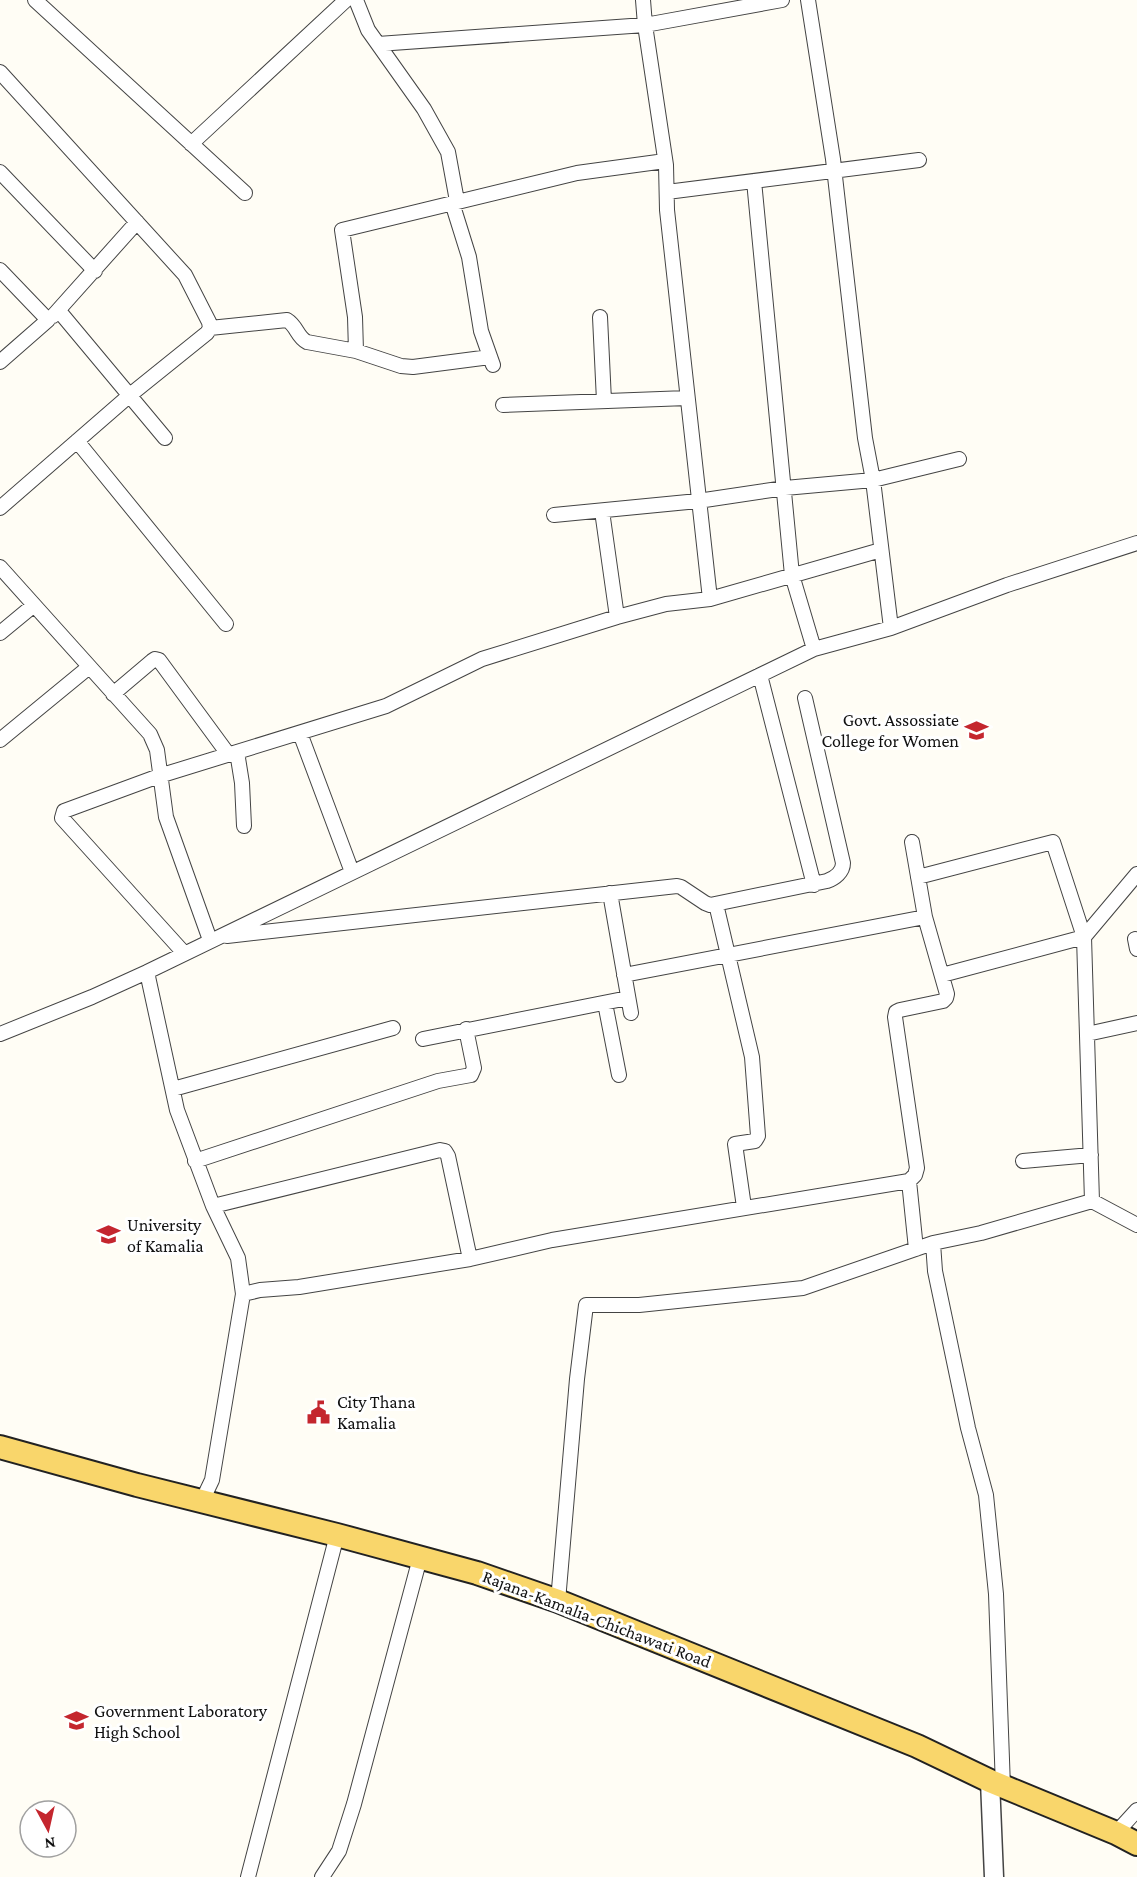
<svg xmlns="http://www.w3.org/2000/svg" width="1137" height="1877" font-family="'Crimson Pro',serif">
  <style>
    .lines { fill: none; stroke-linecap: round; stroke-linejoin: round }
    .minor-casing { stroke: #444; stroke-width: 16 }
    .tertiary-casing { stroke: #444; stroke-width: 21 }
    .primary-casing { stroke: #222; stroke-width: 26 }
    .minor { stroke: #fff; stroke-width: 14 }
    .tertiary { stroke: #fff; stroke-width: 18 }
    .primary { stroke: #f9d66b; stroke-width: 22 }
    .labels { text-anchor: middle; stroke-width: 6; stroke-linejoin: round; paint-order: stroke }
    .poi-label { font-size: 18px; fill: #111; stroke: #fff; text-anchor: start }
    .street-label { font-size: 18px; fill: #111; stroke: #fff }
  </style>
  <rect width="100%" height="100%" fill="#fffdf5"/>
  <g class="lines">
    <defs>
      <path id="minor" d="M35,0L245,193
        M356,0L368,30L424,109L448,152L457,201L454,209L469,257L481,331L493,365
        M643,0L645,25L666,165L667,210L710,599
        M808,0L833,159L865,438L873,480L891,628
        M378,44L645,25L782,0
        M0,72L185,275L209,322L210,328L207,333L130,395L0,508
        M191,144L346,0
        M0,172L95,271
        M754,181L792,575L814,649
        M667,192L919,160
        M0,270L48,320L0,362
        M59,311L165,438
        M53,316L137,222
        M600,317L604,401
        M210,328L287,320C297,326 297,337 307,342L356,351L401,366L413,367L490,357
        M356,351L355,317L342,230L577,173L665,161
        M503,405L687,398
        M77,441L226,624
        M602,511L617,617
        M554,515L698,501L785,488L873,480L959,459
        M0,567L150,734L157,750L166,817L210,940
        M0,633L34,605
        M760,675L814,885
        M113,694L152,661L155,659L159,660L228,754
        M300,733L352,872
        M0,740L89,667
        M237,752L242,783L244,826
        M918,877L1053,842L1084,937L942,975
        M610,893L631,1013
        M716,904L752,1057L758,1136L755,1141L735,1144L744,1207
        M227,936L677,886L681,887L705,903L710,905L827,881C835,878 843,872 843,863L805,698
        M1135,939L1137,949
        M184,953L62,818L64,811L159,776L386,706L482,659L617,617L666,604L710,599L881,550
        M147,972L177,1110L213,1206L238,1258L243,1294L212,1480L202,1501
        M624,975L925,917
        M605,1003L619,1075
        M0,1034L92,997L147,972L814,649L891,628L1007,585L1137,543
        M1087,1034L1137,1023
        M423,1039L628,998
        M173,1089L393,1028
        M195,1161L438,1081L471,1075L474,1068L466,1029
        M1023,1161L1091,1155
        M909,1181L916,1249
        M1092,1201L1084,937L1137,874
        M213,1206L440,1150L445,1151L448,1156L470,1259
        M933,1243L935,1271L968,1428L986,1495L996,1594L1003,1787
        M243,1294L260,1290L299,1287L470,1259L552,1240L909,1181L915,1175L917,1168L895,1017L896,1012L900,1010L943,1001L946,998L947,994L925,917L912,842
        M558,1601L577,1379L586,1305H639L803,1288L933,1243L981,1233L1092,1201L1137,1225
        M1116,1833L1137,1810
        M248,1877L337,1535
        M322,1877L339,1851L354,1804L420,1558"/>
      <path id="tertiary" d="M990,1781L994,1877"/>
      <path id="primary" d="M0,1447L137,1485L337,1535L477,1573L558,1601L917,1746L990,1781L1116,1833L1137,1844"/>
    </defs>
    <use href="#minor" class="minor-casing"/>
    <use href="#tertiary" class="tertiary-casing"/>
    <use href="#primary" class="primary-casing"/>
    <use href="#minor" class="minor"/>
    <use href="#tertiary" class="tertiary"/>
    <use href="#primary" class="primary"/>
  </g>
  <defs>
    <symbol id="university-bare" viewBox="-9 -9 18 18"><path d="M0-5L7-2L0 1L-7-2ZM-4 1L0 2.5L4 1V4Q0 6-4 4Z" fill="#c4262e" stroke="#fff" stroke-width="2.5" paint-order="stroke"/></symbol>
    <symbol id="civic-bare" viewBox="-9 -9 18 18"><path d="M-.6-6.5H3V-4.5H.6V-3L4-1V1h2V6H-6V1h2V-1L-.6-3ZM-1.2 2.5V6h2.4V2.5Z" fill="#c4262e" stroke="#fff" stroke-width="2.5" paint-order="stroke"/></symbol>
    <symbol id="school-bare" viewBox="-9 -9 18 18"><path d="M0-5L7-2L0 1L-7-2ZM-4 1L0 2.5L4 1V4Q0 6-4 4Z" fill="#c4262e" stroke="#fff" stroke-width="2.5" paint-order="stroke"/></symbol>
  </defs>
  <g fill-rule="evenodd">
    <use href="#university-bare" x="960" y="714" width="33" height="33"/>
    <use href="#university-bare" x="92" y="1218" width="33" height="33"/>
    <use href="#civic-bare" x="302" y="1396" width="33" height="33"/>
    <use href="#school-bare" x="60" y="1704" width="33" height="33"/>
  </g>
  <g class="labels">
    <g class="poi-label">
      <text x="959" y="726" text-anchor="end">Govt. Assossiate<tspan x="959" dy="21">College for Women</tspan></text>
      <text x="127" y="1231">University<tspan x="127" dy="21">of Kamalia</tspan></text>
      <text x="337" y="1408">City Thana<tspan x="337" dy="21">Kamalia</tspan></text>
      <text x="94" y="1717">Government Laboratory<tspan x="94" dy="21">High School</tspan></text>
    </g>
    <g class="street-label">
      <text transform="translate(597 1619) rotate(21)" y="6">Rajana-Kamalia-Chichawati Road</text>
    </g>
  </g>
  <g transform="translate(48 1829) rotate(172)"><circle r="28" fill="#ffffff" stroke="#a0a0a0" stroke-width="1.5"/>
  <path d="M0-4.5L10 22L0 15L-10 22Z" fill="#c4262e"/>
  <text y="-9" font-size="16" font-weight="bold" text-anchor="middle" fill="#111111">N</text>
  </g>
</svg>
